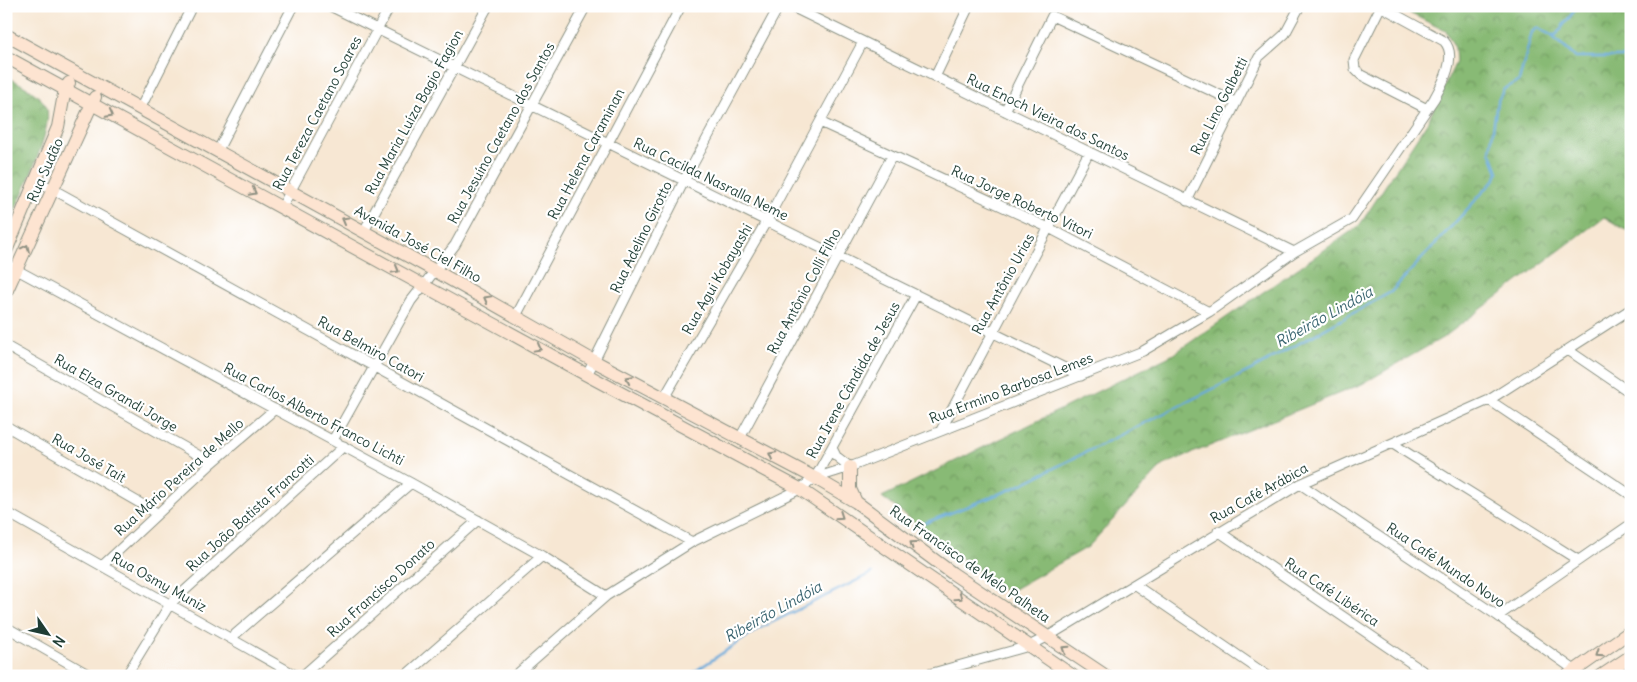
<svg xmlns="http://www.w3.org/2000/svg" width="1637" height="682" font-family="Delius,sans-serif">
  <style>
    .forest { fill: url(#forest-crowns); stroke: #547c54 }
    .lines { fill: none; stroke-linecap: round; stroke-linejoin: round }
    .stream { stroke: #67aadc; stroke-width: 2.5 }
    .street-casing { stroke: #8b9284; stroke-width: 11 }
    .secondary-casing { stroke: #8b9284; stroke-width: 14 }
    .street { stroke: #fff; stroke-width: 9 }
    .secondary { stroke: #fde4d1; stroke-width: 12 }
    .oneway { stroke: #8e9082 }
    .labels { text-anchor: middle; stroke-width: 4.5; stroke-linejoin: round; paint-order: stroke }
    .street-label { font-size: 14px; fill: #1f3d34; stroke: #fff }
    .water-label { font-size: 15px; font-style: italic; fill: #38636f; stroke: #fff }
  </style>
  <defs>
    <pattern id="forest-crowns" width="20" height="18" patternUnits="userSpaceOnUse" patternTransform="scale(1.25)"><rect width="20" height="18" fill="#88ba74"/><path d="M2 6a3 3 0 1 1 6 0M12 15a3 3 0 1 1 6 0" fill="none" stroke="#6f9860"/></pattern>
  </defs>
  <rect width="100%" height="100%" fill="#fff"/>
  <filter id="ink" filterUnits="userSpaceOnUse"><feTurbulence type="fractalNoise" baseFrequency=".02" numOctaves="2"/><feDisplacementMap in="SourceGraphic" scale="10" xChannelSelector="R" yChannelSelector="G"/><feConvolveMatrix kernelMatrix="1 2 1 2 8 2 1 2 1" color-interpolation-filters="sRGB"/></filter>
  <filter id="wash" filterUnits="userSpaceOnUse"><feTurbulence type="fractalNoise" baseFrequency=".0096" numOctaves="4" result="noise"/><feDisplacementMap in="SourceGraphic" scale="20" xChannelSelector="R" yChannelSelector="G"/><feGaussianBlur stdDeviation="1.12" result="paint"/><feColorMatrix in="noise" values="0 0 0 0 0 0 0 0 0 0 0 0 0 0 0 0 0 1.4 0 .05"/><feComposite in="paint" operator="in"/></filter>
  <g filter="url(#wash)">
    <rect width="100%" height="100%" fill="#f7e7d3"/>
    <path class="forest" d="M1395,6H1631V233L1604,217L1444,337L1362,384L1163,465L1088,547L1007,593L882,497L1172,355L1359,226L1428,121L1456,62L1455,48L1446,31Z
      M6,76C19,83 39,93 46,106C56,128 16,206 6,230Z"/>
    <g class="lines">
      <path class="stream" d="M1551,35L1575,57H1628L1631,59
        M925,523L1014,488L1255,368L1391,292L1496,178L1498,172L1490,151L1497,102L1504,89L1519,81L1532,32L1537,28L1551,35H1556L1578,6
        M688,676L757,630L872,573"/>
    </g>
  </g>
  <g filter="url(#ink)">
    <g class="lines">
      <defs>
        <path id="street" d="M330,6L1081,376
          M790,6L1294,252
          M1381,6L1354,60L1355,69L1361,75L1427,109
          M935,77L969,6
          M140,109L192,6
          M1005,111L1052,16L1235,102
          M820,122L1049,228L1209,312
          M218,150L293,6
          M36,180L692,542
          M1187,201L1259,57L1285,34L1300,6
          M282,207L390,6
          M364,231L488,6
          M6,264L411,483L542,556L606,596
          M516,316L681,6
          M6,346L212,463
          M1568,350L1631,393
          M587,375L684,181L779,6
          M664,398L766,222L863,42
          M1489,400L1631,495
          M6,426L157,513
          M941,430L1089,152
          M740,438L892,156
          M333,440L411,301L455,245L586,6
          M1393,444L1578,560
          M832,448L836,456L850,467
          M815,478L916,295
          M1300,484L1498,616L1576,671
          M6,512L297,676
          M1218,531L1430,676
          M102,566L212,463L275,409
          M1135,585L1268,676
          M1498,616L1631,524
          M6,627L91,676
          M231,638L411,483
          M126,676L170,604L344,446
          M302,676L478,520
          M405,676L542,556
          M515,676L606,596L692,542L800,489L815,478L850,467L1143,351L1209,312L1294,252L1352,219L1434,99C1443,83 1458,56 1444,41L1380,6
          M922,676L1029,646L1047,637L1300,484L1489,400L1631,309"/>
        <path id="secondary" d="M6,35L439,273L594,361L815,478L856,502L952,573L1106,676
          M6,57L587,375L800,489L1073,676
          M6,251L58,127L65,89L69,83
          M6,292L95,97
          M850,467V489L856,502
          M1567,676L1631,631
          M1601,676L1631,656"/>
      </defs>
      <use href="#street" class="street-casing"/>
      <use href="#secondary" class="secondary-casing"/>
      <use href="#street" class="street"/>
      <use href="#secondary" class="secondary"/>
    </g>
    <defs><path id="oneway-chevron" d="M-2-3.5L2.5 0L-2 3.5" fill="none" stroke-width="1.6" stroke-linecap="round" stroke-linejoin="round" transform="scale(1.25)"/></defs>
    <g class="oneway">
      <use href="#oneway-chevron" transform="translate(110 114) rotate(28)"/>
      <use href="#oneway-chevron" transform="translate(253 192) rotate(28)"/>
      <use href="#oneway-chevron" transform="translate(345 220) rotate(-151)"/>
      <use href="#oneway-chevron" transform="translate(26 248) rotate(-65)"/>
      <use href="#oneway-chevron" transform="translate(396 270) rotate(29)"/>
      <use href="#oneway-chevron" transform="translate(487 299) rotate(-151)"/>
      <use href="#oneway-chevron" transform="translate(538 348) rotate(29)"/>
      <use href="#oneway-chevron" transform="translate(629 379) rotate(-152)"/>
      <use href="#oneway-chevron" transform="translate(772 455) rotate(-152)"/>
      <use href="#oneway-chevron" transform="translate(840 516) rotate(34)"/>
      <use href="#oneway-chevron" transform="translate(913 544) rotate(-144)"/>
      <use href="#oneway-chevron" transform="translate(959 597) rotate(35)"/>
      <use href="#oneway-chevron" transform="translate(1065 649) rotate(-147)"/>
      <use href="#oneway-chevron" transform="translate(1599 654) rotate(145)"/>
    </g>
  </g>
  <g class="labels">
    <g class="street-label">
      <text transform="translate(1219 106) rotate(-63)" y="5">Rua Lino Galbetti</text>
      <text transform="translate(414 112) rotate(-61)" y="5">Rua Maria Luíza Bagio Fagion</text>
      <text transform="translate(317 113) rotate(-62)" y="5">Rua Tereza Caetano Soares</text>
      <text transform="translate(1048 117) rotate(26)" y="5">Rua Enoch Vieira dos Santos</text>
      <text transform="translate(501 133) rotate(-61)" y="5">Rua Jesuíno Caetano dos Santos</text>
      <text transform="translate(586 154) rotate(-62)" y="5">Rua Helena Caraminan</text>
      <text transform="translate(45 170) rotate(-66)" y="5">Rua Sudão</text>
      <text transform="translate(711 179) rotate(26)" y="5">Rua Cacilda Nasralla Neme</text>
      <text transform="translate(1022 202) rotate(25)" y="5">Rua Jorge Roberto Vitori</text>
      <text transform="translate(641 237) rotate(-64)" y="5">Rua Adelino Girotto</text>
      <text transform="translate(418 244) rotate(29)" y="5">Avenida José Ciel Filho</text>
      <text transform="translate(717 279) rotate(-60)" y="5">Rua Agui Kobayashi</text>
      <text transform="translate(1003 284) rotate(-61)" y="5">Rua Antônio Urias</text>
      <text transform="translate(804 291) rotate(-62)" y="5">Rua Antônio Colli Filho</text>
      <text transform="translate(371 349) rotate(29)" y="5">Rua Belmiro Catori</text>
      <text transform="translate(853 380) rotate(-61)" y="5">Rua Irene Cândida de Jesus</text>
      <text transform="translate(1011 388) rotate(-21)" y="5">Rua Ermino Barbosa Lemes</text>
      <text transform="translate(116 393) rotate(30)" y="5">Rua Elza Grandi Jorge</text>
      <text transform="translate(314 414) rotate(28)" y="5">Rua Carlos Alberto Franco Lichti</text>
      <text transform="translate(89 458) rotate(30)" y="5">Rua José Tait</text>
      <text transform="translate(179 477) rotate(-42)" y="5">Rua Mário Pereira de Mello</text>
      <text transform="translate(1259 493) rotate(-29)" y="5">Rua Café Arábica</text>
      <text transform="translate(250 513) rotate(-42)" y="5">Rua João Batista Francotti</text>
      <text transform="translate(970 564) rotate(35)" y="5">Rua Francisco de Melo Palheta</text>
      <text transform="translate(1446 565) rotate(34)" y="5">Rua Café Mundo Novo</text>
      <text transform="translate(159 582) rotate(29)" y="5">Rua Osmy Muniz</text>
      <text transform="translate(381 588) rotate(-42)" y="5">Rua Francisco Donato</text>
      <text transform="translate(1332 592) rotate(34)" y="5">Rua Café Libérica</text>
    </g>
    <g class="water-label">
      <text transform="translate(1324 317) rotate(-29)" y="5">Ribeirão Lindóia</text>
      <text transform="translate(773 612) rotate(-29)" y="5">Ribeirão Lindóia</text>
    </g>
  </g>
  <rect width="1637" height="682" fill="none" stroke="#fff" stroke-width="25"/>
  <g transform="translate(48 634) rotate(124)" stroke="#ffffff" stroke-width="4" paint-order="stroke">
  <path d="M0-4L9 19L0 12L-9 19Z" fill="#1f3d34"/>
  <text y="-8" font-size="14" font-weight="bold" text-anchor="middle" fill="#1f3d34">N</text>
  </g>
</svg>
